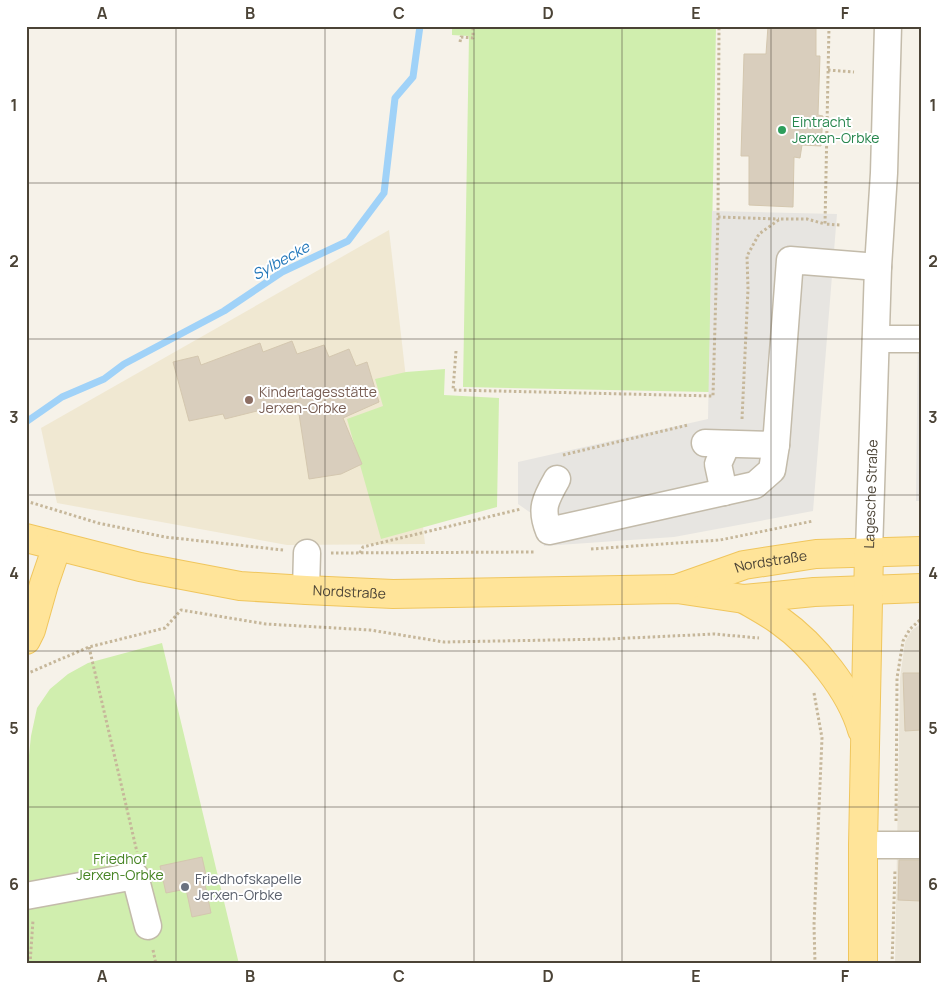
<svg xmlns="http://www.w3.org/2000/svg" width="947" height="990" font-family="Manrope,sans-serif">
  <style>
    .residential { fill: #eae4d6 }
    .education { fill: #f0e8d2 }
    .green { fill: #d0eeae }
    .parking { fill: #e7e5e1 }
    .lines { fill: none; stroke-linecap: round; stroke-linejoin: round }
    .stream { stroke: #a0d2f8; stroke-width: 7 }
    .building { fill: #d9cebd; stroke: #d4c7af }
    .minor-casing { stroke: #c3bbaa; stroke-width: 29 }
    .major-casing { stroke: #f0c65d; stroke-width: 30 }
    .path { stroke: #c6b79a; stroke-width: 3; stroke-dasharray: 2.5 2.5; stroke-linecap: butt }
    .minor { stroke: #fff; stroke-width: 26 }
    .major { stroke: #ffe499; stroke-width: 28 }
    .grid { fill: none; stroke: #4b4336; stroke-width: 1; stroke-opacity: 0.55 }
    .leisure-dot { fill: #2e9e5b; stroke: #fff; stroke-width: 2 }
    .education-dot { fill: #8d6e63; stroke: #fff; stroke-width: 2 }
    .worship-dot { fill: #6b7280; stroke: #fff; stroke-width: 2 }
    .labels { text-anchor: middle; stroke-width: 4; stroke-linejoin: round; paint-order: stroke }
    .leisure-label { font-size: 14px; fill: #27864d; stroke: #fff; text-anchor: start }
    .education-label { font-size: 14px; fill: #785e54; stroke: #fff; text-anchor: start }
    .street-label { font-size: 14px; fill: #4b4336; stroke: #fff }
    .park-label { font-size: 14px; fill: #458322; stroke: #fff }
    .worship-label { font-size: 14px; fill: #5b616d; stroke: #fff; text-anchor: start }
    .water-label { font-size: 15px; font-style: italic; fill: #2277ba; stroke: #fff }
    .neatline { fill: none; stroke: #4b4336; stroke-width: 2 }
    .grid-label { font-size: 16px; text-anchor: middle; font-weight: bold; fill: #4b4336 }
  </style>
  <rect width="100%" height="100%" fill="#f6f2e9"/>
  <path class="residential" d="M921,624V964H895L900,678L905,642L912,630Z"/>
  <path class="education" d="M389,230L425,544L287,545L57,503L41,428Z"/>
  <path class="green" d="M452,26H716L709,392L463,387L469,36L452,35Z
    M445,369L444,395L499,398L497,507L381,539L347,419L383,406L375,379L406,372Z
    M162,643L239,964H26V784L31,736L37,708L50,689L68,674L88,663Z"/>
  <path class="parking" d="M712,211L837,214L813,511L674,537L544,546L538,518L518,504V462L708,419Z
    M918,326H921V501H916Z"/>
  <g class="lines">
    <path class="stream" d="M26,422L62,397L104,379L124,364L224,311L282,272L348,241L384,193L395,98L413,77L420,26"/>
  </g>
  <path class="building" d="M768,26H816V56H820L818,115L823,116L821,146L802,145L800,158L794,157L793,207L749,205V156H741L744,54H766Z
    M292,341L297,354L324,345L329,357L349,349L356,366L367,362L379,402L343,418L362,464L341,474L309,479L297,401L225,419L223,414L189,421L173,362L198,356L201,365L260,343L263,352Z
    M903,673H921V730L905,731Z
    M202,857L208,884H205L211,913L192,917L186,889L166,893L160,866Z
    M899,860H921V901L898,900Z"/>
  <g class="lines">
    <defs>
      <g id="minor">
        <path d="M876,339H921"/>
        <path d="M705,443L776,445L790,260L878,267"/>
        <path d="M557,479C545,500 540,509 549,531L755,485L772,470L776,445"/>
        <path d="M724,492L718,464L727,444"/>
        <path id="s1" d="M869,552L878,267L884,173L888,26"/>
        <path d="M306,590L307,553"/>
        <path d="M863,845H921"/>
        <path d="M26,896L135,876L148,926"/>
      </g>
      <g id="major">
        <path id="s2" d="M26,538L140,567L240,586L306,590L393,594L677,589L744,599L814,592L921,588"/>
        <path id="s3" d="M679,588L744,565L816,554L921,551"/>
        <path d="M744,599C756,606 769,613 780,621C814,645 851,691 862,730"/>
        <path d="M26,640L31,630L44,584L57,546"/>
        <path d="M863,964V845L869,552"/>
      </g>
    </defs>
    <use href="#minor" class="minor-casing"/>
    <use href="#major" class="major-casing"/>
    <path class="path" d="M829,26L825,224L840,225
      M460,42L461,37L473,38V26
      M828,70L854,72
      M718,217L779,219
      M456,351L453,390L713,396L718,217L719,26
      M742,419L748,289L747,256L759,234L780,219H807L825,224
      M563,455L688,425
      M26,501L98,523L165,537L283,550
      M591,549L720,540L813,521
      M331,553L535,552
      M360,553L363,547L521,509
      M89,647L137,852
      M26,674L89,647L165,628L181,610L266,624L370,630L444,642L609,639L714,634L759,638
      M814,693L822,738L814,925L815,964
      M896,821L897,678L903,641L910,629L921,619
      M153,950L156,964
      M30,964L33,920
      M892,964L895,870"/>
    <use href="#minor" class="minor"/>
    <use href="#major" class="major"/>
  </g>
  <path class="grid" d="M176,26V964M325,26V964M474,26V964M622,26V964M771,26V964M26,183H921M26,339H921M26,495H921M26,651H921M26,807H921"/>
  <circle class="leisure-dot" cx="782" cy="130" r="5"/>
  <circle class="education-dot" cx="249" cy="400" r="5"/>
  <circle class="worship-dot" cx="185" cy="887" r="5"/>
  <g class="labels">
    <g class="leisure-label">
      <text x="792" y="127">Eintracht<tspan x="792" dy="16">Jerxen-Orbke</tspan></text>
    </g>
    <g class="education-label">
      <text x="259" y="397">Kindertagesstätte<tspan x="259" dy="16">Jerxen-Orbke</tspan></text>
    </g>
    <g class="street-label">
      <text dy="5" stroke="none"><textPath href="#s1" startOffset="58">Lagesche Straße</textPath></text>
      <text dy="5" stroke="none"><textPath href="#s3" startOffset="96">Nordstraße</textPath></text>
      <text dy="5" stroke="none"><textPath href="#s2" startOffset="329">Nordstraße</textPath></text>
    </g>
    <g class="park-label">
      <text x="120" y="864">Friedhof<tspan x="120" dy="16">Jerxen-Orbke</tspan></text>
    </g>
    <g class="worship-label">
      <text x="195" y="884">Friedhofskapelle<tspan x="195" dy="16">Jerxen-Orbke</tspan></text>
    </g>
    <g class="water-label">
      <text transform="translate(281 261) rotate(-29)" y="5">Sylbecke</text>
    </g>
  </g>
  <rect width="947" height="990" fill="none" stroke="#ffffff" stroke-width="55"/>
  <rect x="28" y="28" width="892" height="934" class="neatline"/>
  <g class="grid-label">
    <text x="102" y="19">A</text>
    <text x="250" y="19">B</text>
    <text x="399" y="19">C</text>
    <text x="548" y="19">D</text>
    <text x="696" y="19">E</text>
    <text x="845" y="19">F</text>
    <text x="14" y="111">1</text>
    <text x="933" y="111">1</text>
    <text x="14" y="267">2</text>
    <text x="933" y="267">2</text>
    <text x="14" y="423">3</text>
    <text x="933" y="423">3</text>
    <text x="14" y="579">4</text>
    <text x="933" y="579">4</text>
    <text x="14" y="734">5</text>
    <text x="933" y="734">5</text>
    <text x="14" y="890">6</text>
    <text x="933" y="890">6</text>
    <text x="102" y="982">A</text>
    <text x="250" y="982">B</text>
    <text x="399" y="982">C</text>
    <text x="548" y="982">D</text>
    <text x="696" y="982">E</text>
    <text x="845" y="982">F</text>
  </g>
</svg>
